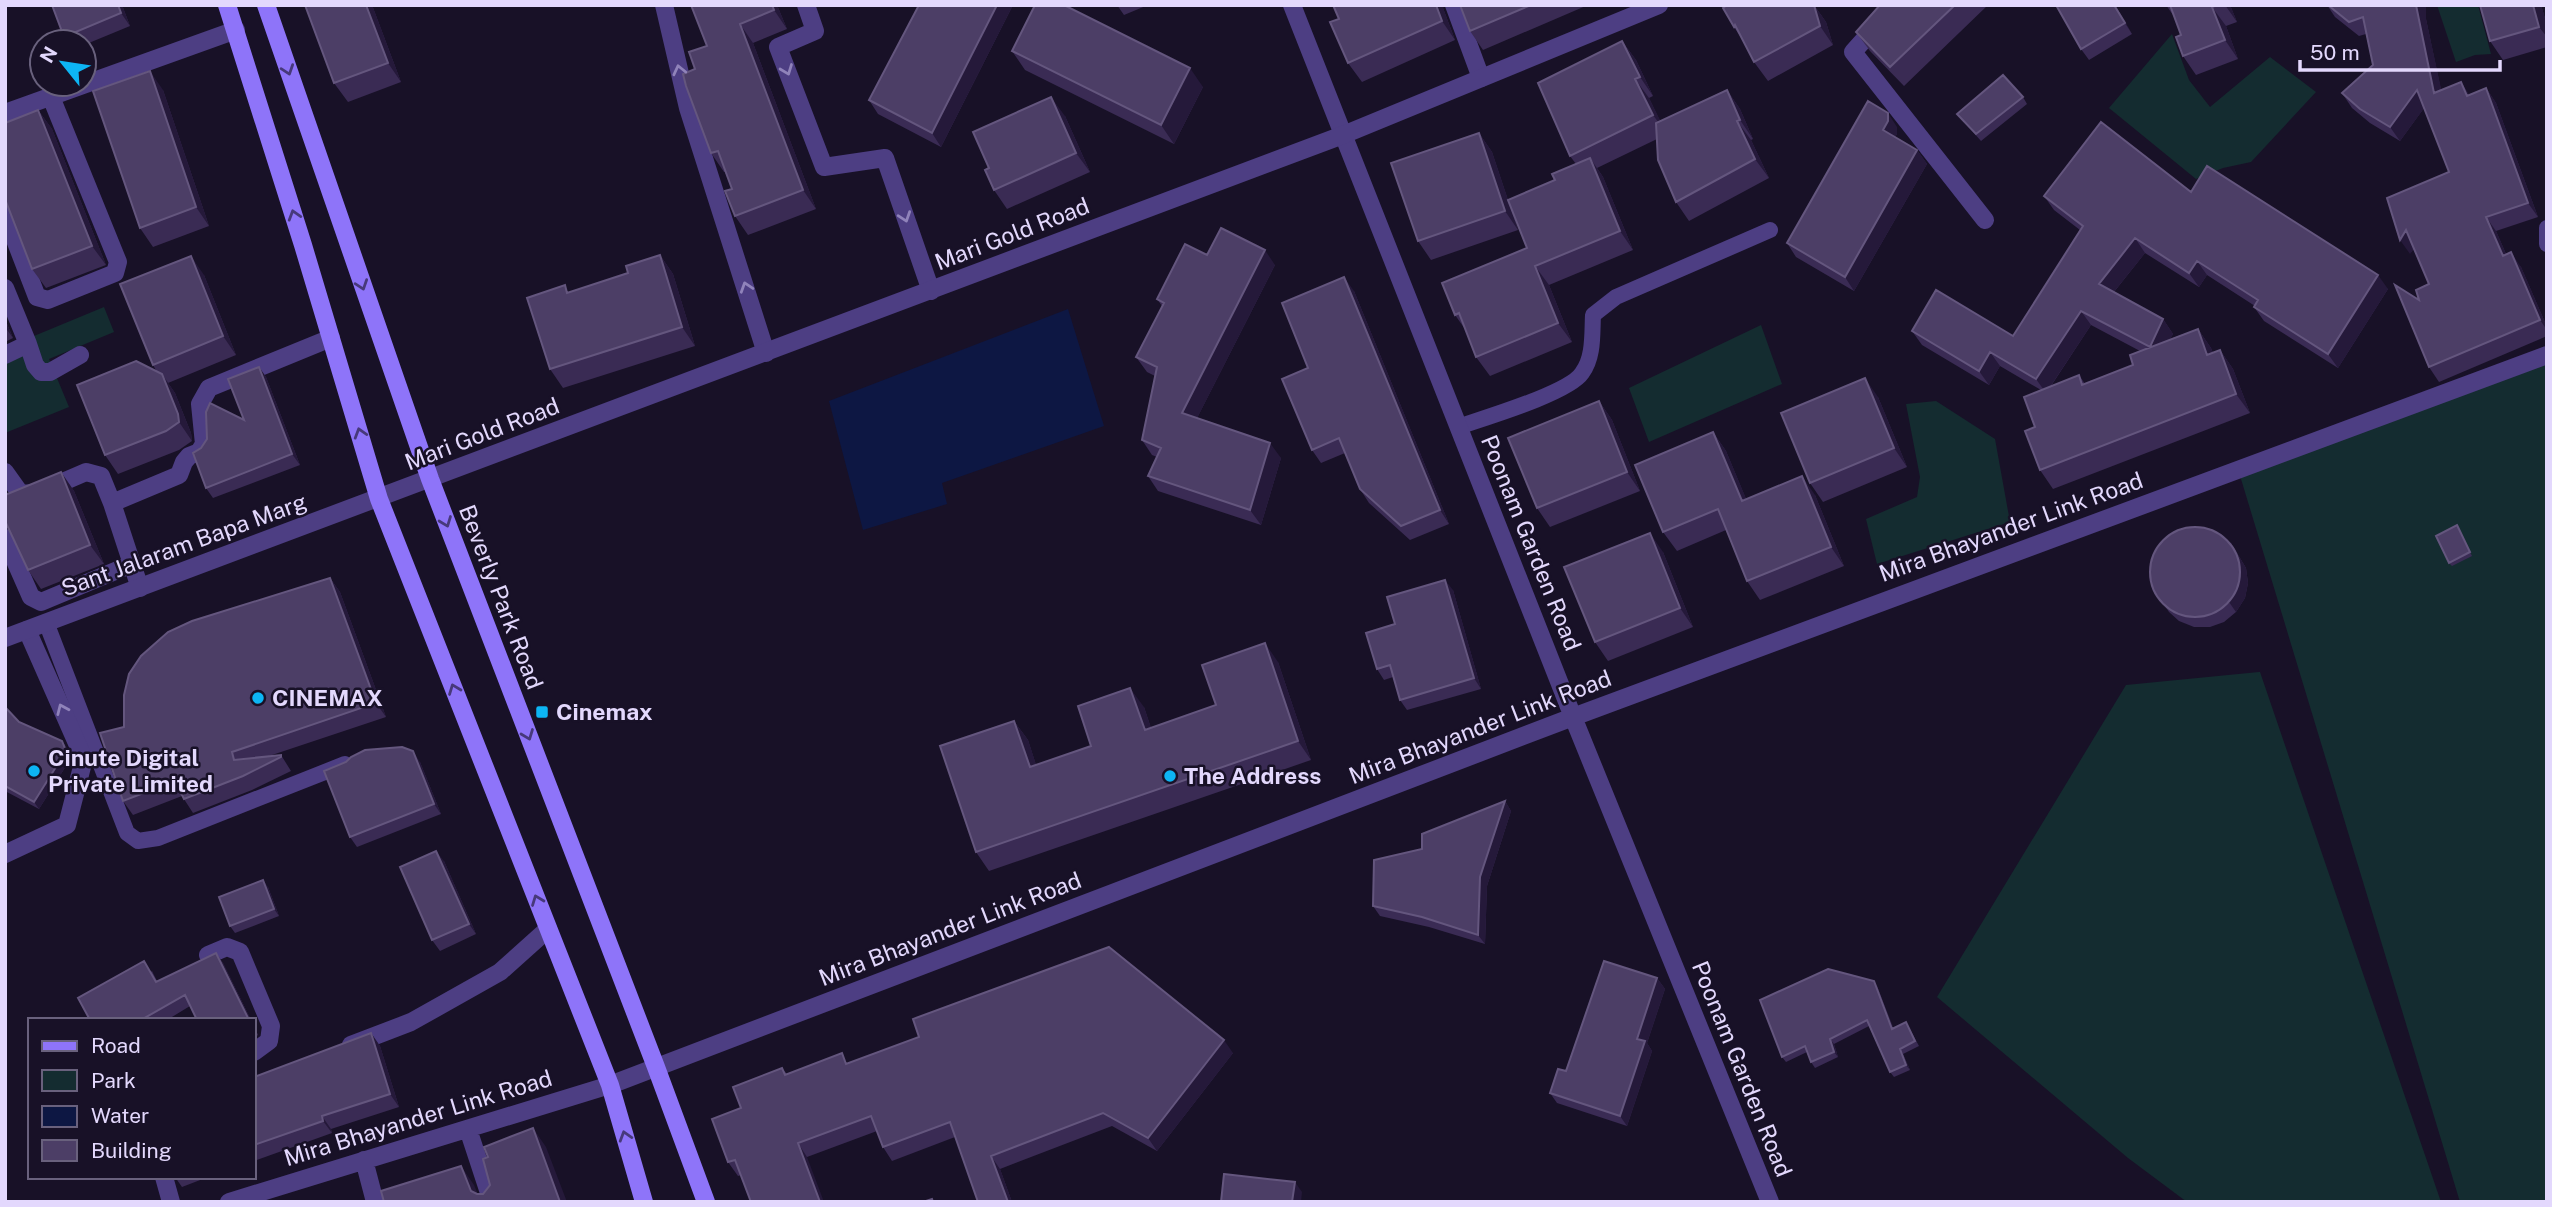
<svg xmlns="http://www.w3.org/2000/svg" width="2552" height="1207" font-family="'Public Sans',sans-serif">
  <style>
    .green { fill: #142c30 }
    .water { fill: #0d1743 }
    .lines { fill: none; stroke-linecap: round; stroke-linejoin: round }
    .service { stroke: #4d3e83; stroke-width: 16 }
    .minor { stroke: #4d3e83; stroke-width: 18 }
    .tertiary { stroke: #4d3e83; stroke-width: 18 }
    .secondary { stroke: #8e74f9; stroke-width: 18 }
    .wall { fill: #3a2b54; fill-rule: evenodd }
    .shaded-wall { fill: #25193a }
    .building { fill: #4c3e66; stroke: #64567e; stroke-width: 2 }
    .oneway { stroke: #47397b }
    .oneway2 { stroke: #9083ba }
    .poi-dot { fill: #0db5f4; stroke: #181127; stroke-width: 2.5 }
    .labels { text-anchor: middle; stroke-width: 5; stroke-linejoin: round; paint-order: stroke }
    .street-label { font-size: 23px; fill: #e3d8fd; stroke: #181127 }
    .poi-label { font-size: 23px; font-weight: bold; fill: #e3d8fd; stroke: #181127; text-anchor: start }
  </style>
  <rect width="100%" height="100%" fill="#181127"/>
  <path class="green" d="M2437,5H2478L2491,54L2475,55L2456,62Z
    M2172,34L2189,80L2210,107L2270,57L2316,92L2251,162L2223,168L2196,179L2109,108Z
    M104,307L114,332L49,359L69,407L5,433V348Z
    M1761,325L1782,384L1649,442L1629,388Z
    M2547,355V1202H2460L2238,469Z
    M1936,401L1995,439L2010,522L1877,564L1866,519L1917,497L1920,477L1906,404Z
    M2259,672H2260L2441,1202H2187L2128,1158L1937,997L2126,685Z"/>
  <path class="water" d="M1068,309L1104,426L942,483L947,504L863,530L829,401Z"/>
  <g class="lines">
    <path class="service" d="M2547,228V244
      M1458,427C1484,418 1569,393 1582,373C1594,357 1592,334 1593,315L1616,297L1770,230
      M46,622L127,833L138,841L158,838L345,764"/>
    <path class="minor" d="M664,5L688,108L766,353
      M806,5L815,31L778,47L824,167L885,158L931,291
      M1292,5L1573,717L1770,1202
      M1454,5L1481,78
      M1895,5L1853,52L1985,220
      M5,113L236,30
      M5,214L37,297L48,300L115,273L118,262L51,97
      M5,288L28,344L5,355
      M28,344L35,365L41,372H50L80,355
      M5,472L20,493L35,494L86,472L101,476L112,503L179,475L184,462L189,456L199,452L204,444L200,404L209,388L331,338
      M112,503L132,564
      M5,538L31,597L41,602L132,564L140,588
      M5,854L67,825L84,759L27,630
      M208,955L227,947L240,952L271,1026L269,1041L254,1052
      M351,1045L411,1022L500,972L548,929
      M468,1129L492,1202
      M364,1160L375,1202
      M164,1177L171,1202
      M229,1202L610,1085L1573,717L2547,355"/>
    <path class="tertiary" d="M5,638L1343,135L1659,5"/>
    <path class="secondary" d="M227,5L303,245L379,499L610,1085L644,1202
      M266,5L430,479L656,1067L706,1202"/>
  </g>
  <path class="wall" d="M122,5L130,26L84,45V42H68L64,37Z
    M372,5L401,82L348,102L334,83Z
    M691,5H777L787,29L753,43L816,209L748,235L735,216L732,189L725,172H724L711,153L695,69L707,46Z
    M919,5H1013L941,147L878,114L869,100Z
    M1117,5H1148L1124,15Z
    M1333,5H1444L1443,8L1455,40L1362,82L1348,63L1339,19Z
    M1460,5H1588L1483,50L1470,31Z
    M1727,5H1814L1826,22L1833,45L1768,81L1754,62L1742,39L1734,27Z
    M1880,5H1988L1904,86L1870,51L1856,32Z
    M2056,5H2115L2132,34L2089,60L2081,49Z
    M2166,5H2230L2237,22L2226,26L2238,59L2196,75L2183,56L2181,35L2173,15Z
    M2327,5H2426V19L2441,90L2470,95L2486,88L2496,103L2538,217L2496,231L2506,254L2521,267L2547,327V336L2439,382L2429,367L2419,300L2429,284L2414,248L2410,254L2449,172L2424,108L2400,141L2370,123L2352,108L2342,93L2373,65L2366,34L2359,36L2335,17Z
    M2480,5H2541L2547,25V47L2503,60L2490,41Z
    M1622,41L1636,60L1653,96L1649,98L1660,121L1727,90L1740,109L1753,139L1751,140L1769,178L1689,221L1676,202L1657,139L1597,168L1603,177L1633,250L1549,285L1572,342L1490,376L1476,357L1465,329L1455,315L1527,248L1512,211L1518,230L1431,260L1418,241L1479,133L1492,152L1508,200L1555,180L1576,164L1570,156Z
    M1012,51L1203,87L1174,144L1025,70Z
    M163,90L209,226L153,247L140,228Z
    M2023,97L2027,104L1981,141L1957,114Z
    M38,110L52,129L106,265L46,288L32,269Z
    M1065,116L1090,172L1007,209L994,190L989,168Z
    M1897,127V134L1895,137L1917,150L1927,164L1854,291L1796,257L1787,243Z
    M2191,192L2388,289L2338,368L2264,321L2254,307L2255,306L2207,275L2199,287L2145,253L2114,292L2163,319L2173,334L2170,339L2198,329L2211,348L2213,353L2220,350L2233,369L2250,413L2053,489L2040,470L2035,427L2041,390L2000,366L1989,385L1922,345L1912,331L2013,336L2080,230L2054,210L2044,196ZM2091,325L2140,351L2133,365L2085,384L2079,375L2051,386Z
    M660,255L673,274L695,346L563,388L550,369L569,292L628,273Z
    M1207,255L1275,265L1197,418L1281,458L1261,525L1158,491L1148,476L1157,457L1152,455L1142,440L1155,376L1147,372L1136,357L1162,306L1157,299Z
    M204,275L236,355L168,383L175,393L191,433L192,441L179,450L118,474L105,455L157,372L153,365Z
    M1354,291L1449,524L1410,540L1369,503L1360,489L1345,453L1321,463L1312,450L1308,368Z
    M5,319L13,338L5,342Z
    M259,367L266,377L300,465L213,498L206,488L244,420Z
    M1878,397L1907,467L1823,502L1810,483Z
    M1599,401L1612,420L1640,491L1550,527L1537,508Z
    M1713,432L1726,451L1746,499L1815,495L1844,566L1760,600L1747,581L1726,530L1677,551L1663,532Z
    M61,472L74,491L104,564L41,589L28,570Z
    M2459,529L2472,556L2452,566L2449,563Z
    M2231,543L2246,568L2248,583L2245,598L2236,612L2224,622L2210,627H2194L2179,621L2169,612L2154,590Z
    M1663,552L1693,627L1608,661L1595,642Z
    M330,578L340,592L386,717L269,756L281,755L291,771L252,790L193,813L182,796L133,815L123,801L124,727Z
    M1453,590L1481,689L1407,710L1400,700L1393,677L1384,680L1377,669L1395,624Z
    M1278,662L1311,760L989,871L976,852L1014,721L1028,740L1036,765L1091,746L1144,707L1151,728L1216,705Z
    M5,707L19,722L62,741L67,748L71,758L39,809L5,791Z
    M420,762L441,814L357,847L350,837Z
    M1505,801L1511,811L1487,886L1485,944L1429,927L1380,916L1373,906L1422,849Z
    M444,861L476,934L440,951L432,940Z
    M268,887L279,916L235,933L230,926Z
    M216,953L223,963L251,1020H197L190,1006L167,1020H90L152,971L157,981Z
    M1657,978L1665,989L1647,1043L1652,1051L1627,1126L1557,1103L1550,1093L1566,1071Z
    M1877,986L1893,1028L1906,1022L1919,1046L1903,1054L1910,1070L1894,1077L1890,1072L1869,1026L1834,1044L1838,1057L1815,1068L1811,1062L1807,1052L1786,1062L1782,1057Z
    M254,1026L258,1035L254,1038Z
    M371,1033L380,1046L399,1107L331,1129L332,1133L254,1161V1077Z
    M1233,1053L1157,1151L1112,1126L1000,1169L1012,1202H978L955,1137L892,1161L883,1147L877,1131L807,1157L738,1176L728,1162L741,1108L782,1068L787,1074L849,1063Z
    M175,1177H208L182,1187Z"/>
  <path class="shaded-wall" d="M118,5H122L130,26L121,13Z
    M366,5H372L401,82L388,63Z
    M772,5H777L787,29L774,10Z
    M997,5H1013L941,147L932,133Z
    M1436,5H1444L1443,8L1455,40L1442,21Z
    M1814,5L1826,22L1833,45L1820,26Z
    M2114,5H2115L2132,34L2125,23Z
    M2225,5H2230L2237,22Z
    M2416,5H2426V19L2445,107L2434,93Z
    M2533,5H2541L2547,25V37L2539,27Z
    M2212,7L2226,26L2238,59L2225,40Z
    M740,24L753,43L816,209L803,190Z
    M1622,41L1636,60L1653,96L1640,77Z
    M1190,68L1203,87L1174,144L1161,125Z
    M150,71L163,90L209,226L196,207Z
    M1635,79L1649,98L1667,134L1653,115Z
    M2461,82L2471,97L2467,96Z
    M2486,88L2496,103L2538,217L2528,203Z
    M1727,90L1740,109L1753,139L1740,120Z
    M2417,90L2427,104L2400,141L2390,127Z
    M1051,97L1065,116L1090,172L1076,153Z
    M38,110L52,129L106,265L92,246Z
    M1888,113L1897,127V134L1892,143L1883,130Z
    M1737,121L1751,140L1769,178L1755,159Z
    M1479,133L1492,152L1518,230L1505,211Z
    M1917,150L1927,164L1854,291L1845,277Z
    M1590,158L1603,177L1633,250L1620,231Z
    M2486,217L2496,231L2513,270L2503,256Z
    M2406,230L2416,244L2410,254L2400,240Z
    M2135,238L2145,253L2109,298L2099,284Z
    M1265,250L1275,265L1192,428L1182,413Z
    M2511,252L2521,267L2547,327V330L2540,320Z
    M660,255L673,274L695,346L682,327Z
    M191,256L204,275L236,355L223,336Z
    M2197,261L2207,275L2199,287L2189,273Z
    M1535,266L1549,285L1572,342L1558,323Z
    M2378,275L2388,289L2338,368L2328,354Z
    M1344,277L1354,291L1449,524L1440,510Z
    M2081,311L2091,325L2046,393L2036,379Z
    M5,319L13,338L5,327Z
    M2163,319L2173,334L2160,362L2150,347Z
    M2198,329L2211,348L2221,374L2207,355Z
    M2220,350L2233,369L2250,413L2236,394Z
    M1990,352L2000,366L1989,385L1979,371Z
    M259,367L266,377L300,465L292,454Z
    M162,374L175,393L191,433L192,441L179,422Z
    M1865,378L1878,397L1907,467L1894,448Z
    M1599,401L1612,420L1640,491L1627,472Z
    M1713,432L1726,451L1755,520L1742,501Z
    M1270,443L1281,458L1261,525L1250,510Z
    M61,472L74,491L104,564L90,545Z
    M1802,476L1815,495L1844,566L1831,547Z
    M1650,533L1663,552L1693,627L1680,608Z
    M2231,543L2246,568L2248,583L2245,598L2236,612L2229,602Z
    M330,578L340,592L386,717L376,703Z
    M1445,580L1453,590L1481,689L1474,678Z
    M1265,643L1278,662L1311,760L1298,741Z
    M1130,688L1144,707L1158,749L1145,730Z
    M1014,721L1028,740L1043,786L1030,767Z
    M62,741L67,748L71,758L39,809L34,802Z
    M413,751L420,762L441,814L434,804Z
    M1505,801L1511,811L1487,886L1485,944L1478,935L1480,877Z
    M436,851L444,861L476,934L469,924Z
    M263,880L268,887L279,916L274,909Z
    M216,953L223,963L251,1020H249Z
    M1657,978L1665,989L1647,1043L1652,1051L1627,1126L1620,1116L1637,1039Z
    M1874,981L1877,986L1896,1034L1892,1029Z
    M371,1033L380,1046L399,1107L390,1094Z
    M1830,1039L1834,1044L1838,1057L1834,1052Z
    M1224,1040L1233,1053L1157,1151L1148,1138Z
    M1900,1049L1903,1054L1910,1070L1906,1065Z
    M322,1116L331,1129L332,1133L323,1121Z
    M533,1128L546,1147L567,1202H560Z
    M798,1143L807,1157L824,1202H820Z
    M991,1156L1000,1169L1012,1202H1008Z
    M461,1166L474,1185L481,1202L471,1191Z
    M1295,1182L1302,1192L1301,1202H1292Z"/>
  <path class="building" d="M52,5H118L121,13L64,37Z
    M305,5H366L388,63L334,83Z
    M691,5H772L774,10L740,24L803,190L735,216L725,191L732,189L718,151L711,153L686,86L683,74L695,69L689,52L707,46Z
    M919,5H997L932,133L869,100Z
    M1035,5H1064L1190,68L1161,125L1012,51Z
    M1333,5H1436L1442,21L1348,63L1330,22L1339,19Z
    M1460,5H1531L1470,31Z
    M1727,5H1814L1820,26L1754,62L1735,25L1734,27L1723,8Z
    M1880,5H1955L1890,67L1856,32Z
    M2056,5H2114L2125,23L2081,49Z
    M2170,5H2217L2212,7L2225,40L2183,56L2176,37L2181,35Z
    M2328,5H2416L2434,93L2461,82L2467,96L2486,88L2528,203L2486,217L2503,256L2511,252L2540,320L2429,367L2395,285L2419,300L2416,290L2429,284L2406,230L2400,240L2387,198L2449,172L2417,90L2390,127L2360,109L2342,93L2373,65L2363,17L2349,22Z
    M2480,5H2533L2539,27L2490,41Z
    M1622,41L1640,77L1635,79L1653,115L1570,156L1538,83Z
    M150,71L196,207L140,228L93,91Z
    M2003,75L2023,97L1976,134L1957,114Z
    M1727,90L1740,120L1737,121L1755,159L1676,202L1658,160L1656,123Z
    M1051,97L1076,153L994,190L985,170L989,168L973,132Z
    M1868,101L1888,113V121L1883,130L1917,150L1845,277L1787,243Z
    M38,110L92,246L32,269L5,199V123Z
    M2101,122L2191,192L2207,166L2378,275L2328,354L2254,307L2258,300L2197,261L2189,273L2135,238L2099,284L2163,319L2150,347L2081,311L2036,379L1990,352L1979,371L1912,331L1936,290L2013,336L2083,226L2044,196Z
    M1479,133L1505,211L1418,241L1391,163Z
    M1590,158L1620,231L1535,266L1558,323L1476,357L1459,313L1455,315L1442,283L1527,248L1508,200L1555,180L1552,174Z
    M1221,228L1265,250L1182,413L1270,443L1250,510L1148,476L1161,448L1142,440L1157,367L1136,357L1164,303L1157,299L1185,244L1207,255Z
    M660,255L682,327L550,369L527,298L565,285L567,293L628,273L626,266Z
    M191,256L223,336L153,365L120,284Z
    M1344,277L1440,510L1401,526L1360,489L1339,438L1312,450L1282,379L1308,368L1282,303Z
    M2198,329L2207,355L2220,350L2236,394L2040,470L2025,431L2035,427L2024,397L2079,375L2082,385L2133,365L2130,355Z
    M136,361L162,374L178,414L179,422L166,431L105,455L77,385Z
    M259,367L292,454L206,488L193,453L201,448L207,439L206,412L210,403L244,420L228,379Z
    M1865,378L1894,448L1810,483L1781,413Z
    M1599,401L1627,472L1537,508L1508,438Z
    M1713,432L1742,501L1802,476L1831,547L1747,581L1718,509L1663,532L1635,465Z
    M61,472L90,545L28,570L5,521V495Z
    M2457,525L2470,552L2449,563L2436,536Z
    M2150 572a45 45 0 1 1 90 0a45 45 0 1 1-90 0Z
    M1650,533L1680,608L1595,642L1564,567Z
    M330,578L376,703L232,752L234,760L281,755V757L243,776L184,799L175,781L123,801L100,733L124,727V695L129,674L141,656L168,632L192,621Z
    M1445,580L1474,678L1400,700L1390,665L1377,669L1366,633L1395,624L1387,597Z
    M1265,643L1298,741L976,852L940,746L1014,721L1030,767L1091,746L1078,706L1130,688L1145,730L1216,705L1202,665Z
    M5,707L19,722L62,741L66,751L34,802L5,786Z
    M402,747L413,751L434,804L350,837L324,771L346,762L351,757L365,750Z
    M1505,801L1480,877L1478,935L1422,917L1373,906L1374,860L1422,849V834Z
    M436,851L469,924L432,940L400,867Z
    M263,880L274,909L230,926L219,897Z
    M1109,947L1224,1040L1148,1138L1103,1113L991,1156L1008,1202H978L950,1122L883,1147L871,1116L798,1143L820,1202H751L735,1160L728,1162L712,1119L741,1108L733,1087L782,1068L785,1075L842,1053L846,1064L919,1037L913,1019Z
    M216,953L249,1020H197L185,995L141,1020H90L78,998L144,961L156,982Z
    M1604,961L1657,978L1637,1039L1645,1041L1620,1116L1550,1093L1558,1069L1566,1071Z
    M1828,969L1874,981L1892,1029L1906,1022L1915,1041L1900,1049L1906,1065L1890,1072L1867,1020L1830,1039L1834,1052L1811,1062L1805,1046L1782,1057L1760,1000Z
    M371,1033L390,1094L322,1116L323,1121L254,1145V1077Z
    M533,1128L560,1202H384L381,1191L461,1166L471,1191L477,1194H483L490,1185L483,1159L488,1157L484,1147Z
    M1224,1174L1295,1182L1292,1202H1221Z
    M932,1199L933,1202H923Z"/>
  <defs><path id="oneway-chevron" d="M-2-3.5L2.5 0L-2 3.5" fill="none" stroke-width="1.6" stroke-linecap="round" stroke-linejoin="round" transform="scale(1.75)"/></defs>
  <g class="oneway">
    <use href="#oneway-chevron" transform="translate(288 70) rotate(71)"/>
    <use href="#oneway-chevron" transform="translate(294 215) rotate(-107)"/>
    <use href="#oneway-chevron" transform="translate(362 285) rotate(71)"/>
    <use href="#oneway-chevron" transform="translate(360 433) rotate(-107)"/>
    <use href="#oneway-chevron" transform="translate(446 522) rotate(69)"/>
    <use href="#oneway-chevron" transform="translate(454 689) rotate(-111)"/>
    <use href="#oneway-chevron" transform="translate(528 735) rotate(69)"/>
    <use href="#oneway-chevron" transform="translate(537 900) rotate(-111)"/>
    <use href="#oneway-chevron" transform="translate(625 1136) rotate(-107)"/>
  </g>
  <g class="oneway2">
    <use href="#oneway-chevron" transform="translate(679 70) rotate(-103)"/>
    <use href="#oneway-chevron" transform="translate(787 70) rotate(69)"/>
    <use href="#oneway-chevron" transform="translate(905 217) rotate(71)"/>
    <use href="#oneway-chevron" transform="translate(746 287) rotate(-108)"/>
    <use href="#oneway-chevron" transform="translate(62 709) rotate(-114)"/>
  </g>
  <g class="poi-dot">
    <circle cx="258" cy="698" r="7"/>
    <rect x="535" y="705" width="14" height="14" rx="3.5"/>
    <circle cx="34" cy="771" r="7"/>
    <circle cx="1170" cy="776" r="7"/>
  </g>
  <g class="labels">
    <g class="street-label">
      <text transform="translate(1012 234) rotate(-21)" y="8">Mari Gold Road</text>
      <text transform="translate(482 434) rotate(-21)" y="8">Mari Gold Road</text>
      <text transform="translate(2011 527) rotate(-20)" y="8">Mira Bhayander Link Road</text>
      <text transform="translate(1531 543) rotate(68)" y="8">Poonam Garden Road</text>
      <text transform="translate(184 545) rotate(-20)" y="8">Sant Jalaram Bapa Marg</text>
      <text transform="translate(501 597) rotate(69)" y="8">Beverly Park Road</text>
      <text transform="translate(1480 727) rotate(-21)" y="8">Mira Bhayander Link Road</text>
      <text transform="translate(950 929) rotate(-21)" y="8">Mira Bhayander Link Road</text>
      <text transform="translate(1742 1069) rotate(68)" y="8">Poonam Garden Road</text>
      <text transform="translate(418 1118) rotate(-17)" y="8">Mira Bhayander Link Road</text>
    </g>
    <g class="poi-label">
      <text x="272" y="706">CINEMAX</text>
      <text x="556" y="720">Cinemax</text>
      <text x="48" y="766">Cinute Digital<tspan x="48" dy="26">Private Limited</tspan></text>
      <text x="1184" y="784">The Address</text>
    </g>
  </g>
  <rect width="2552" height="1207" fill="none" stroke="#e3d8fd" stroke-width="14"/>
  <rect x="28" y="1018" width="228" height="161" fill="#181127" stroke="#69617d" stroke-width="2"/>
  <rect x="42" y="1041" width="35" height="10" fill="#8e74f9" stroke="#69617d" stroke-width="2"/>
  <text x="91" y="1053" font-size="21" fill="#e3d8fd">Road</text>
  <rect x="42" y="1070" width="35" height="21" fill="#142c30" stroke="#69617d" stroke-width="2"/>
  <text x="91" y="1088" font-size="21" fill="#e3d8fd">Park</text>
  <rect x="42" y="1106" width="35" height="21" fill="#0d1743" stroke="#69617d" stroke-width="2"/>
  <text x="91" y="1123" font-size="21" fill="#e3d8fd">Water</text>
  <rect x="42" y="1140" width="35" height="21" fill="#4c3e66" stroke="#69617d" stroke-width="2"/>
  <text x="91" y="1158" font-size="21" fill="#e3d8fd">Building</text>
  <g transform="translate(63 63) rotate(300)"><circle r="33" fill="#181127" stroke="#69617d" stroke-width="2"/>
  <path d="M0-5L12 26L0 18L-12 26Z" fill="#0db5f4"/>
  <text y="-10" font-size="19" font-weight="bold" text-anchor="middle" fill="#e3d8fd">N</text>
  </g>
  <path d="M2300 60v10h200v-10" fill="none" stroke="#e3d8fd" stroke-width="3.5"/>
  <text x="2310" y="60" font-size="21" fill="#e3d8fd" stroke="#181127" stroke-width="5" paint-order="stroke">50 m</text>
</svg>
